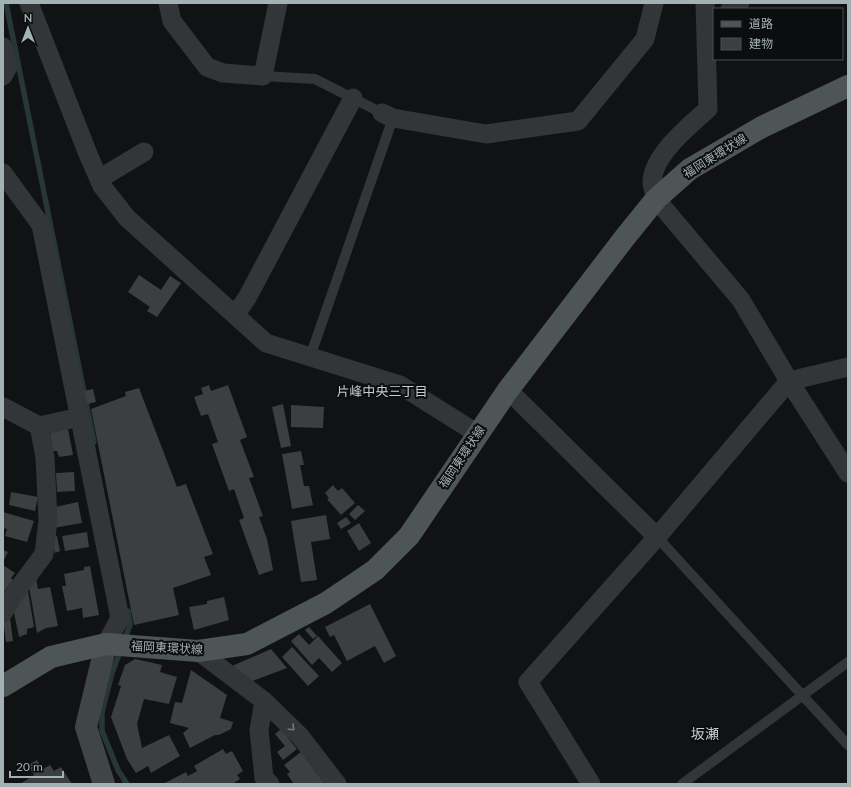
<svg xmlns="http://www.w3.org/2000/svg" width="851" height="787" font-family="Lato,'Noto Sans JP',sans-serif">
  <style>
    .lines { fill: none; stroke-linecap: round; stroke-linejoin: round }
    .stream { stroke: #273736; stroke-width: 5.5 }
    .building { fill: #3b3f40 }
    .lane { stroke: #323638; stroke-width: 10 }
    .street { stroke: #323638; stroke-width: 19 }
    .secondary { stroke: #404648; stroke-width: 22 }
    .primary { stroke: #4e5557; stroke-width: 22 }
    .oneway { stroke: #707a7c }
    .labels { text-anchor: middle; stroke-width: 4; stroke-linejoin: round; paint-order: stroke }
    .street-label { font-size: 12px; fill: #a2b1b4; stroke: #0c0d0e }
    .neighbourhood-label { font-size: 13px; fill: #c3ced0; stroke: #0c0d0e }
    .quarter-label { font-size: 14px; fill: #c3ced0; stroke: #0c0d0e }
  </style>
  <rect width="100%" height="100%" fill="#111213"/>
  <g class="lines">
    <path class="stream" d="M6,3L94,442
      M124,641L130,625L128,611
      M121,649L112,673L102,712V731L118,770L127,784"/>
  </g>
  <path class="building" d="M139,275L161,290L170,276L181,283L157,317L147,311L150,307L128,292Z
    M209,385L211,391L228,385L247,437L240,440L254,477L249,478L263,516L259,517L267,539L273,570L259,575L239,520L244,518L234,489L229,491L212,444L218,442L208,414L201,416L194,397L203,394L201,388Z
    M139,388L177,487L186,484L213,554L204,557L211,575L173,588L179,615L134,625L91,409L126,396L125,392Z
    M93,389L96,402L87,404L84,391Z
    M283,404L291,446L281,448L272,407Z
    M291,405L324,407L323,428L291,427Z
    M68,429L73,455L59,457L57,451H53L50,433Z
    M301,451L304,465H300L304,486H309L313,505L292,509L282,454Z
    M74,472L75,491L57,492L56,473Z
    M333,485L338,491L342,488L355,503L341,515L327,499L329,498L325,493Z
    M11,492L38,497L35,511L9,505Z
    M78,502L82,523L53,528L55,507Z
    M358,505L365,511L355,520L349,514Z
    M3,512L34,521L27,542L5,536L7,529L3,528Z
    M326,515L330,539L311,542L317,580L301,582L291,521Z
    M346,517L351,523L341,529L337,523Z
    M359,523L371,543L359,551L347,531Z
    M87,532L89,547L65,551L62,536Z
    M57,536L60,551L55,553L51,537Z
    M3,550L8,552L3,562Z
    M3,565L15,573L11,578L13,580L3,593Z
    M90,566L99,615L83,618L82,608L67,611L62,586H66L64,574L84,570V567Z
    M36,578L38,589L50,587L58,626L46,628L37,633L29,586Z
    M28,591L34,627L27,629V634L19,637L13,608Z
    M224,597L229,620L194,630L189,607L207,604V601Z
    M370,604L396,656L384,663L375,646L347,661L334,635L330,637L325,627Z
    M10,618L13,641L6,642L3,619Z
    M309,627L317,636L313,639L305,630Z
    M299,634L309,645L318,636L342,663L332,672L319,658L312,665L291,641Z
    M292,647L319,676L308,686L282,657Z
    M271,649L287,668L245,684L232,666Z
    M135,659L162,665L160,672L177,677L169,704L144,699L137,724L142,748L169,735L180,756L151,773L148,766L136,773L127,759L111,717L121,686L118,685L125,665Z
    M191,670L227,695L220,718L233,722L231,729L219,735H215L190,748L183,733L189,728L170,723L175,702L182,703Z
    M281,729L297,749L283,760L277,752L285,746L275,734Z
    M223,749L226,754L232,751L243,771L237,775L240,779L232,784H163L186,772L188,776L197,771L194,766Z
    M301,752L325,784H294L287,774L290,772L284,765Z
    M37,760L43,769L50,765L54,771L61,767L72,784H20L34,775L28,765Z"/>
  <g class="lines">
    <path class="lane" d="M263,76L315,79L382,113
      M310,357L393,118
      M657,537L848,745
      M682,784L848,662"/>
    <path class="street" d="M29,3L88,154L102,186L127,218L266,343L400,385L478,434
      M168,3L172,21L207,67L223,73L263,76L278,3
      M705,3L708,109C689,126 654,154 652,181C652,187 655,194 656,199L741,300L789,381L848,473
      M730,9L740,3
      M3,47L8,67L3,76
      M382,113L393,118L486,134L578,121L645,39L654,3
      M3,173L41,225L120,618L106,644
      M99,179L144,152
      M235,315L247,298L353,98
      M508,390L657,537
      M3,407L39,426L45,457L48,520L44,554L13,596L3,613
      M39,426L80,417
      M198,651L264,701L300,736L337,784
      M264,701L259,730L264,778L270,784
      M591,784L528,682L657,537L789,381L848,367"/>
    <path class="secondary" d="M104,784L86,727L106,644"/>
    <path class="primary" d="M3,686L51,657L106,644L198,651L247,644L326,603L375,570L409,536L508,390L626,236L656,199L690,169L762,127L848,86"/>
  </g>
  <defs><path id="oneway-chevron" d="M-2-3.5L2.5 0L-2 3.5" fill="none" stroke-width="1.6" stroke-linecap="round" stroke-linejoin="round"/></defs>
  <use class="oneway" href="#oneway-chevron" transform="translate(292 728) rotate(43)"/>
  <g class="labels">
    <g class="street-label">
      <text transform="translate(715 156) rotate(-32)" y="4">福岡東環状線</text>
      <text transform="translate(462 457) rotate(-56)" y="4">福岡東環状線</text>
      <text transform="translate(167 648) rotate(3)" y="4">福岡東環状線</text>
    </g>
    <g class="neighbourhood-label">
      <text x="382" y="396">片峰中央三丁目</text>
    </g>
    <g class="quarter-label">
      <text x="705" y="739">坂瀬</text>
    </g>
  </g>
  <rect width="851" height="787" fill="none" stroke="#a2b1b4" stroke-width="8"/>
  <rect x="713" y="8" width="130" height="52" fill="#0c0d0e" stroke="#484f50"/>
  <rect x="721" y="21" width="20" height="6" fill="#4e5557" stroke="#484f50"/>
  <text x="749" y="28" font-size="12" fill="#a2b1b4">道路</text>
  <rect x="721" y="38" width="20" height="12" fill="#3b3f40" stroke="#484f50"/>
  <text x="749" y="48" font-size="12" fill="#a2b1b4">建物</text>
  <g transform="translate(28 28)" stroke="#0c0d0e" stroke-width="3" paint-order="stroke">
  <path d="M0-3L7 15L0 10L-7 15Z" fill="#a2b1b4"/>
  <text y="-6" font-size="11" font-weight="bold" text-anchor="middle" fill="#a2b1b4">N</text>
  </g>
  <path d="M10 771v6h53v-6" fill="none" stroke="#a2b1b4" stroke-width="2"/>
  <text x="16" y="771" font-size="12" fill="#a2b1b4" stroke="#0c0d0e" stroke-width="3" paint-order="stroke">20 m</text>
</svg>
